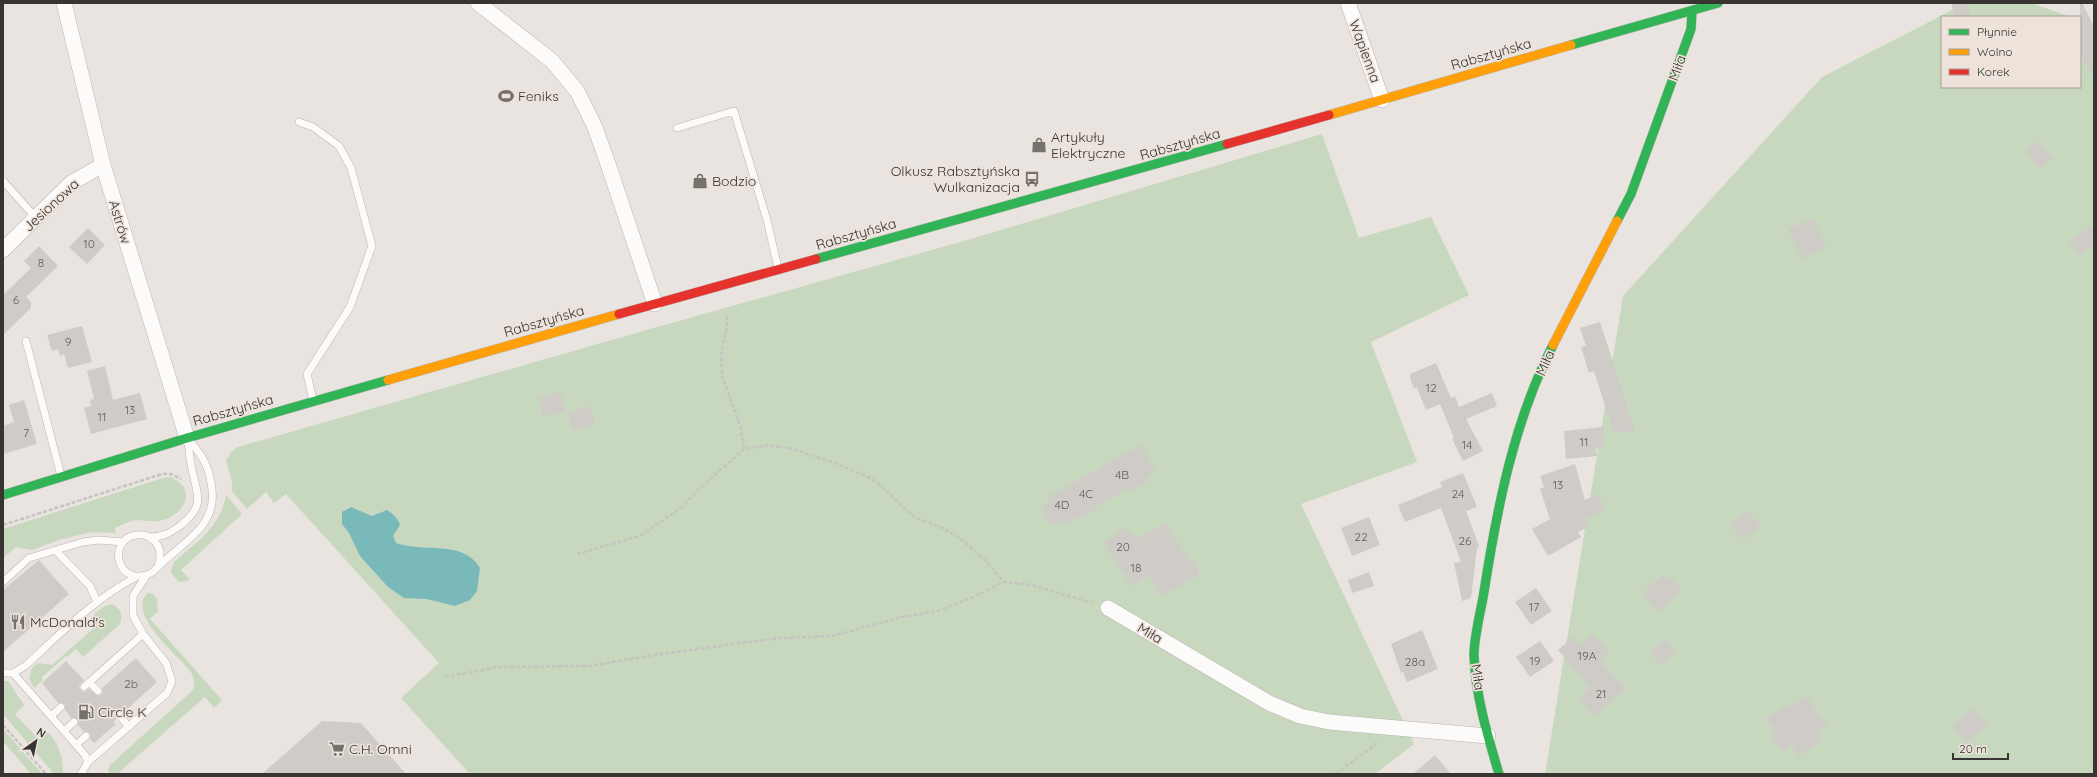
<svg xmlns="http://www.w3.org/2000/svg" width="2097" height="777" font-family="Quicksand,sans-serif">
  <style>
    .green { fill: #c7d8bf }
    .water { fill: #7ab9ba }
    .building { fill: #cfcbc7 }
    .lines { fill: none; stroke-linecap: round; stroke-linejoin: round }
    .lane-casing { stroke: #b9b5b2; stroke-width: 8 }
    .street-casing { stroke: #b9b5b2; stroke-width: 16 }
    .fast-casing { stroke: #b9b5b2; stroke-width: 10 }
    .slow-casing { stroke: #b9b5b2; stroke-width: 10 }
    .jam-casing { stroke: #b9b5b2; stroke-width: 10 }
    .path { stroke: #c5c4c1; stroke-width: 2.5; stroke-dasharray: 4 2; stroke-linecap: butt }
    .lane { stroke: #fcfbfa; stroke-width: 7 }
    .street { stroke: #fcfbfa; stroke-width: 15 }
    .fast { stroke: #30b455; stroke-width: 9 }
    .slow { stroke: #ff9f0a; stroke-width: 9 }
    .jam { stroke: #e5322d; stroke-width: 9 }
    .labels { text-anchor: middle; stroke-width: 3.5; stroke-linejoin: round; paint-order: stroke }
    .number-label { font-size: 12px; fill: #605c59 }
    .street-label { font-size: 14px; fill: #373431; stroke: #ede3db }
    .poi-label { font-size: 14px; fill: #373431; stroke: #ede3db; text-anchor: start }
  </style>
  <rect width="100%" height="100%" fill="#e9e4df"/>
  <path class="green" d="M1966,3H2031L2071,17H1942V87H2080V23L2094,44V774H1545L1623,296L1822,77Z
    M1322,134L1359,238L1431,217L1469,295L1371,342L1417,462L1301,504L1414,744L1375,774H470L401,698L439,663L286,494L274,503L266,492L247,509L232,491V482L226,460L232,451L238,447L636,333L964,241Z
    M171,477C178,481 186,486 186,495C186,509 170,520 158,521C151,522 143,520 136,520C129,521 122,525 115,528L116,533L92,532L62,539L32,550L16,547L3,558V529L163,478Z
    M226,495L242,514L181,570L190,580L179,582L171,573L172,567L175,561C197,542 221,526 226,495Z
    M148,593L153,594L157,599L158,611L150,619L222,700L214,708L205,697L117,774H110L108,770L110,765L191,692L195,686L192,674L187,667C173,652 126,611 148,593Z
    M112,604C121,609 123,615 120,624L83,657L76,649L67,657L66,656L41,678L43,680L34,688L29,678L32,668L38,663L52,665L94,628V614L105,606Z
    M3,681H8L24,705L15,714L39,740L48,732C60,746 63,757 63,774H54L3,714Z
    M3,729L42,774H31L3,741Z"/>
  <path class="water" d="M351,507L372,516L387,510C393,514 398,518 400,525L393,536L396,543C423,553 463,539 480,568L477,591L470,600L455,606L427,599L404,598L388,587L360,556L349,533L342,524V512Z"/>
  <path class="building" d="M1951,3H1967L1971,17H1955Z
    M2080,3H2082L2094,26V77L2080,56Z
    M2039,141L2053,159L2039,169L2026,150Z
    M1813,218L1826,247L1802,259L1788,229Z
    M2094,224V244L2078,255L2069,242Z
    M88,228L105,245L87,264L69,247Z
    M39,246L58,266L26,297L31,302V308L3,335V295L31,268L24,261Z
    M1600,322L1614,365L1635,433L1613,431L1594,371L1589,373L1581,347L1586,346L1580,328Z
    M82,326L92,362L68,368L64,354L60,356L58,349L52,351L47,335Z
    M1436,363L1451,398L1455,396L1459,407L1492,393L1497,406L1466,419L1483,451L1463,461L1452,439L1454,438L1440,404L1426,410L1417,388H1414L1411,382L1410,374Z
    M105,366L113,400L140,393L147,419L91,434L84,408L91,406L90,400L94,399L87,371Z
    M560,392L565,411L543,417L538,398Z
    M24,400L37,444L3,454V426L14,422L9,405Z
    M590,406L595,424L573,430L568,413Z
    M1603,427L1604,448L1596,449L1597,456L1566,459L1564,431Z
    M1141,445L1156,472L1147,477L1149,480L1130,491L1129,488L1096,507L1097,509L1078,520L1077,517L1063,525L1060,521L1051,525L1041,507L1050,502L1048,497Z
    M1575,464L1585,500L1598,494L1606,511L1586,519L1590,527L1578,532L1581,537L1548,556L1532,529L1550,519L1540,489L1544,487L1540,476Z
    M1463,473L1477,507L1466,511L1479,546L1477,548L1471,598L1462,601L1454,563L1461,562L1441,508L1405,522L1398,505L1442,487L1440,482Z
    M1747,510L1761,526L1744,540L1730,525Z
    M1369,517L1380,545L1352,556L1341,528Z
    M1166,523L1190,562L1193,560L1200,574L1160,596L1149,575L1131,586L1103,542L1127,527L1132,536L1135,534L1138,539Z
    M39,560L69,594L3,652V590Z
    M1369,572L1374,586L1352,593L1348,580Z
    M1663,575L1668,580L1671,577L1682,591L1658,612L1641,594Z
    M1536,588L1552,611L1531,625L1515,602Z
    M1422,630L1438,669L1407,682L1403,672L1401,673L1391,644Z
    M1593,634L1610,653L1600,661L1626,688L1595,717L1578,699L1589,688L1558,650L1573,637L1580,645Z
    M1665,639L1676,652L1660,665L1650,652Z
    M1540,641L1554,661L1530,677L1516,657Z
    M136,658L157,682L123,713L120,710L116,711L114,715L116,719L113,722L116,724L94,743L90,739V733L84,732L78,725V719L71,718L65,710V704L58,703L42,683L66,661L84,680L79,686L81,691L85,692L89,689L99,696L103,693L102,688Z
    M1806,696L1827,726L1818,733L1823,740L1799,756L1791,745L1782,752L1770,734L1775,731L1766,719L1788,704L1791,707Z
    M1972,708L1988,725L1966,743L1952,726Z
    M322,721L361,723L406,774H262Z
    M1435,755L1451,774H1413Z"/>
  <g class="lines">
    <defs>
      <path id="lane" d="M299,122L313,127L339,146L351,168L372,246L350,307L307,374L313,400
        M677,128L734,111L767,220L778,268
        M3,181L36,218
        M26,341L61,476
        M150,537C163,537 170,533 181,525C203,507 199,499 193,474C190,463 189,451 188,440
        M56,551L90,586L97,602
        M158,566C161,557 162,547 153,540C149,536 143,534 136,535C105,540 118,591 153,572C178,543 221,529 211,483C208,464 202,456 190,441
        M3,582L29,558L83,542L98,540L123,542
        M3,673H13L25,666C60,634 94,599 136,577
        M13,673L85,755L88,762
        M89,682L98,691
        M84,687L143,634
        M119,715L129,727
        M51,716L61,707
        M64,731L74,722
        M76,745L86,736
        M81,774L88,762L167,693L172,681L166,663L143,634L133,615V596L146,576"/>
      <path id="street" d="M64,3L103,165L187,438
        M478,3L552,61L577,91L594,125L607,161L655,304
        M1348,3L1382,100
        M3,250L71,183L103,165
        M1108,608L1269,703L1300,716L1329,722L1488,736"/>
      <path id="fast" d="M1571,45L1718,3
        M1617,221L1631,194L1691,29L1692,11
        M816,259L1227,144
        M3,495L187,438L388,380
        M1499,774C1488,737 1475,694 1474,655C1474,636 1481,611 1484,592C1497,508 1514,421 1553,345"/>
      <path id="slow" d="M1329,115L1571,45
        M1553,345L1617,221
        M388,380L619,314"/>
      <path id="jam" d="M1227,144L1329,115
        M619,314L816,259"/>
    </defs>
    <use href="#lane" class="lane-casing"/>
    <use href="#street" class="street-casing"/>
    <use href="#fast" class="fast-casing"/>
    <use href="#slow" class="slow-casing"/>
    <use href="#jam" class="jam-casing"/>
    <path class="path" d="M727,316V327L721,354L722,376L741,428L744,449
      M3,525L162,474H171L181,479
      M577,554L640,536L682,507L699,489L744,449L768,445L793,449L835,463L868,477L878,483L914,517L942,528L960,538L985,560L1004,582
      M445,677L499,667L589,666L660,654L780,638L833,636L901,617L937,611L974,597L1004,582L1032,585L1092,603
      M3,725L46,774
      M1336,774L1377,743"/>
    <use href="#lane" class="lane"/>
    <use href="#street" class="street"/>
    <use href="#fast" class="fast"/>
    <use href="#slow" class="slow"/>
    <use href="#jam" class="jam"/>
  </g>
  <defs>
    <symbol id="stadium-bare" viewBox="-9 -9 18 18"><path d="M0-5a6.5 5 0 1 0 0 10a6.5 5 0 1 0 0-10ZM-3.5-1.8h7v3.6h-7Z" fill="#75726e" stroke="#ede3db" stroke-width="2.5" paint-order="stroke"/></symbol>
    <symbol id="shop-bare" viewBox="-9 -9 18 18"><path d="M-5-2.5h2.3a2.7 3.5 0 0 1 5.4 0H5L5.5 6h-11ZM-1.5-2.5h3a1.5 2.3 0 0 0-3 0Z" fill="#75726e" stroke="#ede3db" stroke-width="2.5" paint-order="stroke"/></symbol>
    <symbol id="bus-bare" viewBox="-9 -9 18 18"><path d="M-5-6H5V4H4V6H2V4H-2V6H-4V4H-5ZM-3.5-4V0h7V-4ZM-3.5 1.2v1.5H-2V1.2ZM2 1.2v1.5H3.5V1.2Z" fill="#75726e" stroke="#ede3db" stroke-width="2.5" paint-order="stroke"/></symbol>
    <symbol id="restaurant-bare" viewBox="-9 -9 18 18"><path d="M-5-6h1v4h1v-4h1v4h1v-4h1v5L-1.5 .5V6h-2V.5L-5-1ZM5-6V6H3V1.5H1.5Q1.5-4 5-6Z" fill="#75726e" stroke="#ede3db" stroke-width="2.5" paint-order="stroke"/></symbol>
    <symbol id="fuel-bare" viewBox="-9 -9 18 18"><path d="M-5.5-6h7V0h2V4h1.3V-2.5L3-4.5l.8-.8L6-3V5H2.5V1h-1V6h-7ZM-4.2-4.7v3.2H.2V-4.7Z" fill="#75726e" stroke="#ede3db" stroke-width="2.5" paint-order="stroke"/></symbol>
    <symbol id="supermarket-bare" viewBox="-9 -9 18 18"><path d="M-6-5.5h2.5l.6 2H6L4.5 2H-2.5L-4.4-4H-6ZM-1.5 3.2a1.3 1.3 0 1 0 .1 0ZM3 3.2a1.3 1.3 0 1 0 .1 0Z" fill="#75726e" stroke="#ede3db" stroke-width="2.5" paint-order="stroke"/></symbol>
  </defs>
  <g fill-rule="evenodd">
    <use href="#stadium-bare" x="495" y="85" width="22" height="22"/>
    <use href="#shop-bare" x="1028" y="134" width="22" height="22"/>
    <use href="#bus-bare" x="1021" y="168" width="22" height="22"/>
    <use href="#shop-bare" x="689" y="170" width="22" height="22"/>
    <use href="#restaurant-bare" x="7" y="611" width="22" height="22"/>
    <use href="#fuel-bare" x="75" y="701" width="22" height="22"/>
    <use href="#supermarket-bare" x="326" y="738" width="22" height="22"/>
  </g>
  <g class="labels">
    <g class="number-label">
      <text x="89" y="248">10</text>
      <text x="41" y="267">8</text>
      <text x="16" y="304">6</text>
      <text x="68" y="346">9</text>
      <text x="1431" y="392">12</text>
      <text x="130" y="414">13</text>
      <text x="102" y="421">11</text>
      <text x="26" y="437">7</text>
      <text x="1584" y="446">11</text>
      <text x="1467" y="449">14</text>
      <text x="1122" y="479">4B</text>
      <text x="1558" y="489">13</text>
      <text x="1086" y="498">4C</text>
      <text x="1458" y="498">24</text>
      <text x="1062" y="509">4D</text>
      <text x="1361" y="541">22</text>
      <text x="1465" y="545">26</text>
      <text x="1123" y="551">20</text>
      <text x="1136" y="572">18</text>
      <text x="1534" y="611">17</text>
      <text x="1587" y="660">19A</text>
      <text x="1535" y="665">19</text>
      <text x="1415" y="666">28a</text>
      <text x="131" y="688">2b</text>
      <text x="1601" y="698">21</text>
    </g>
    <g class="street-label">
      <text transform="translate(1365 51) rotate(70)" y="5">Wapienna</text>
      <text transform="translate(1491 54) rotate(-16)" y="5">Rabsztyńska</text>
      <text transform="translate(1677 68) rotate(-70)" y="5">Miła</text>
      <text transform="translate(1180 144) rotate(-16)" y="5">Rabsztyńska</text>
      <text transform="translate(51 205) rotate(-43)" y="5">Jesionowa</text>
      <text transform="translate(120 222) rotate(73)" y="5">Astrów</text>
      <text transform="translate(856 234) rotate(-16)" y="5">Rabsztyńska</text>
      <text transform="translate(544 321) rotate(-16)" y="5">Rabsztyńska</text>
      <text transform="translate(1545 363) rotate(-66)" y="5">Miła</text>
      <text transform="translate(233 410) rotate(-16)" y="5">Rabsztyńska</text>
      <text transform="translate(1150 633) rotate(31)" y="5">Miła</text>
      <text transform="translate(1478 677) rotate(81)" y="5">Miła</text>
    </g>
    <g class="poi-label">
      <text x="518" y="101">Feniks</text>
      <text x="1051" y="142">Artykuły<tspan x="1051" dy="16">Elektryczne</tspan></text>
      <text x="1020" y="176" text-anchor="end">Olkusz Rabsztyńska<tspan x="1020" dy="16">Wulkanizacja</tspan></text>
      <text x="712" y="186">Bodzio</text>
      <text x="30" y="627">McDonald's</text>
      <text x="98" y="717">Circle K</text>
      <text x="349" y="754">C.H. Omni</text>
    </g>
  </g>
  <rect width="2097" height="777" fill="none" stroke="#373431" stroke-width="8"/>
  <rect x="1941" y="16" width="140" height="72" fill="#ede3db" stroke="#a49d97"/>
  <rect x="1949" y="29" width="20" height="6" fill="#30b455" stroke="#a49d97"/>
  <text x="1977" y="36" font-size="12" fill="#373431">Płynnie</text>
  <rect x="1949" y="49" width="20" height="6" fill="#ff9f0a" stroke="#a49d97"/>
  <text x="1977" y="56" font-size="12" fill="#373431">Wolno</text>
  <rect x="1949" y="69" width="20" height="6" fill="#e5322d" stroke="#a49d97"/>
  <text x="1977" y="76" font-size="12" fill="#373431">Korek</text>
  <g transform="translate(36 741) rotate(33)" stroke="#ede3db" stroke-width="3" paint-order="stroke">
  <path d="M0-3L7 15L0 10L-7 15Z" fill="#373431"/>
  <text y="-6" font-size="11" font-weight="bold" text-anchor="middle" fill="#373431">N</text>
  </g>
  <path d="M1953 753v6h55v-6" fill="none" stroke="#373431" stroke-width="2"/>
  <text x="1959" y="753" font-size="12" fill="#373431" stroke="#ede3db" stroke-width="3" paint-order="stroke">20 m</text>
</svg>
